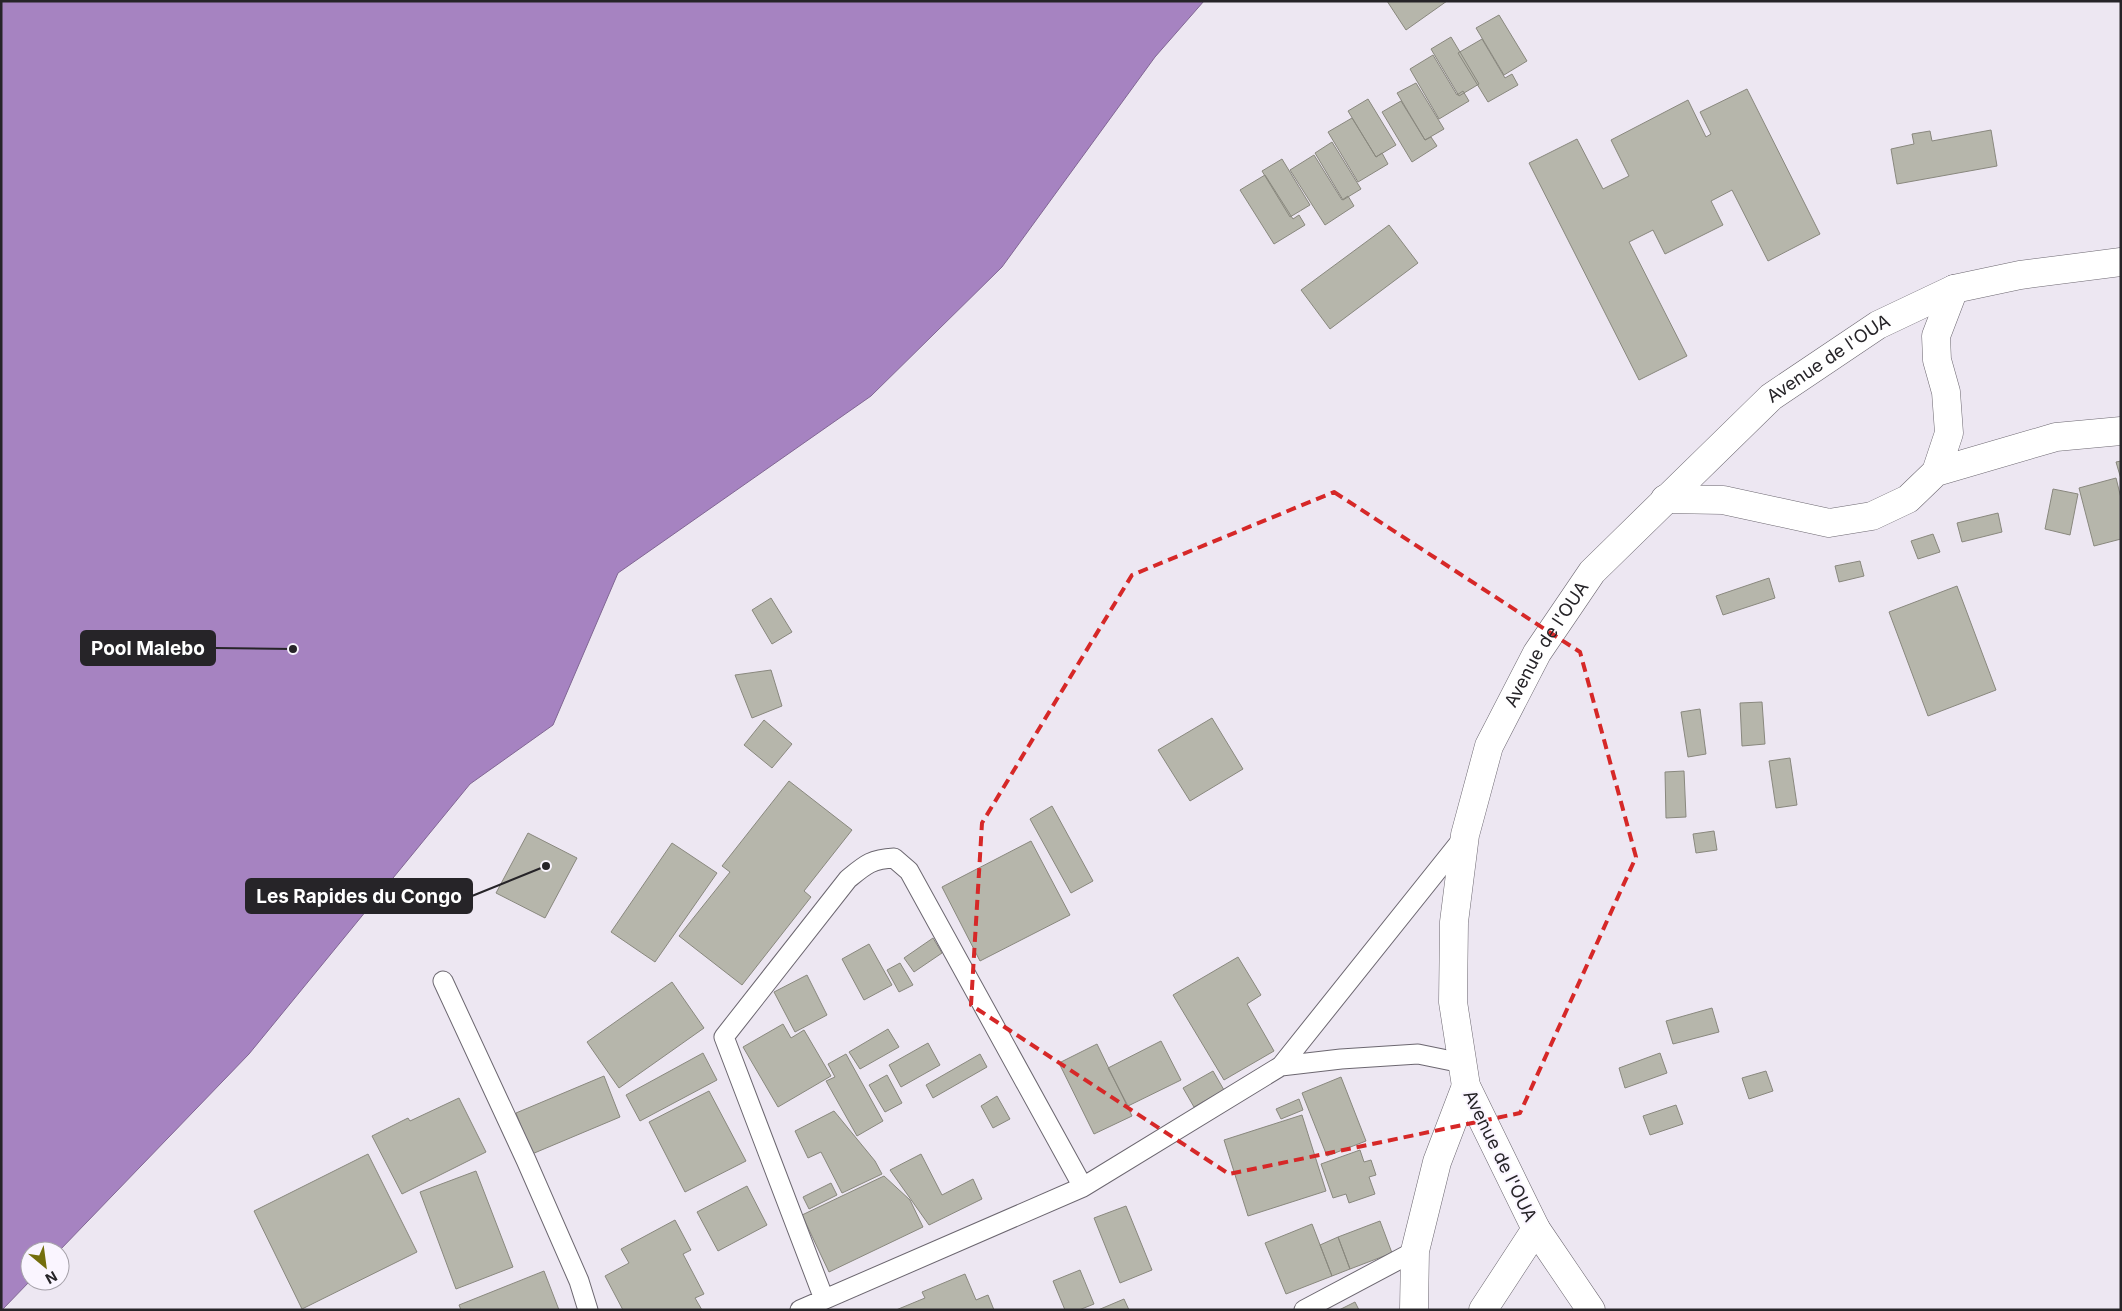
<svg xmlns="http://www.w3.org/2000/svg" width="2122" height="1311" font-family="Inter,sans-serif">
  <style>
    .water { fill: #a683c1; stroke: #806693 }
    .building { fill: #b6b6ab; stroke: #89887e }
    .lines { fill: none; stroke-linecap: round; stroke-linejoin: round }
    .lane-casing { stroke: #6c6770; stroke-width: 21 }
    .street-casing { stroke: #6c6770; stroke-width: 29 }
    .secondary-casing { stroke: #6c6770; stroke-width: 29 }
    .primary-casing { stroke: #6c6770; stroke-width: 29 }
    .lane { stroke: #fff; stroke-width: 19 }
    .street { stroke: #fff; stroke-width: 28 }
    .secondary { stroke: #fff; stroke-width: 28 }
    .primary { stroke: #fff; stroke-width: 28 }
    .marked { fill: none; stroke: #d62828; stroke-width: 4; stroke-dasharray: 10 6; stroke-linejoin: round }
    .labels { text-anchor: middle; stroke-width: 4; stroke-linejoin: round; paint-order: stroke }
    .street-label { font-size: 18px; fill: #262428; stroke: #faf5ff }
    .leader { fill: none; stroke: #262428; stroke-width: 2 }
    .callout-dot { fill: #262428; stroke: #faf5ff; stroke-width: 2 }
    .callout { fill: #262428; stroke: #262428; stroke-width: 2 }
    .callout-label { font-size: 19px; text-anchor: middle; font-weight: bold; fill: #fff }
  </style>
  <rect width="100%" height="100%" fill="#ede7f2"/>
  <path class="water" d="M1,1H1204L1155,57L1002,267L871,396L618,573L553,725L470,784L249,1054L59,1251H30V1281L2,1310Z"/>
  <path class="building" d="M1387,1H1447L1406,30Z
    M1499,15L1527,61L1504,75L1476,28Z
    M1451,37L1479,84L1459,96L1431,49Z
    M1482,39L1505,78L1512,74L1518,85L1488,102L1458,53Z
    M1433,55L1457,95L1463,91L1469,101L1439,119L1410,69Z
    M1416,83L1444,129L1425,140L1397,93Z
    M1747,89L1820,234L1768,261L1732,190L1711,201L1723,225L1665,254L1653,230L1629,242L1687,356L1639,380L1529,163L1577,139L1603,189L1629,176L1611,140L1688,100L1706,137L1711,134L1700,112Z
    M1368,99L1396,145L1376,157L1348,111Z
    M1401,101L1425,140L1431,137L1437,146L1412,162L1382,112Z
    M1352,118L1376,157L1382,153L1388,164L1358,182L1328,132Z
    M1991,130L1997,166L1897,184L1891,149L1914,144L1912,134L1930,131L1932,141Z
    M1332,142L1361,189L1343,200L1315,153Z
    M1314,155L1342,200L1348,196L1354,206L1325,225L1290,170Z
    M1282,159L1310,205L1290,217L1262,171Z
    M1265,175L1293,219L1299,215L1305,225L1274,244L1240,190Z
    M1389,225L1418,263L1330,329L1301,290Z
    M2121,461V479L2116,462Z
    M2116,478L2121,498V539L2094,546L2079,488Z
    M2053,489L2078,494L2070,535L2045,529Z
    M1998,513L2002,532L1962,542L1957,523Z
    M1933,534L1940,552L1918,559L1911,541Z
    M1860,561L1864,576L1839,582L1835,566Z
    M1769,578L1775,598L1723,615L1716,596Z
    M1957,586L1996,690L1928,716L1889,612Z
    M771,598L792,632L772,644L752,610Z
    M771,670L782,706L752,718L735,675Z
    M1762,702L1765,744L1742,746L1740,703Z
    M1700,709L1706,754L1688,757L1681,712Z
    M1212,718L1243,769L1190,801L1158,750Z
    M764,720L792,744L772,768L744,745Z
    M1790,758L1797,805L1776,808L1769,761Z
    M1684,771L1686,817L1666,818L1665,772Z
    M789,781L852,830L804,891L811,897L742,985L679,936L730,872L722,866Z
    M1052,806L1093,881L1071,893L1030,819Z
    M1714,831L1717,850L1696,853L1693,834Z
    M528,833L577,858L545,918L496,893Z
    M1031,841L1070,915L980,961L942,887Z
    M672,843L717,873L655,962L611,932Z
    M933,938L942,953L914,972L904,958Z
    M869,944L892,985L864,1000L842,959Z
    M1238,957L1261,995L1247,1004L1274,1051L1224,1080L1173,995Z
    M900,963L913,985L899,992L887,970Z
    M807,975L827,1015L795,1032L774,992Z
    M672,982L704,1028L619,1088L587,1042Z
    M1712,1008L1719,1032L1673,1044L1666,1021Z
    M783,1024L791,1038L804,1030L831,1076L778,1107L743,1047Z
    M888,1029L899,1047L860,1069L849,1052Z
    M1161,1041L1181,1080L1128,1106L1108,1068Z
    M928,1043L940,1065L901,1087L889,1065Z
    M1097,1044L1132,1116L1094,1134L1059,1063Z
    M703,1053L717,1080L640,1121L626,1095Z
    M1660,1053L1667,1073L1625,1088L1619,1068Z
    M846,1054L883,1121L857,1136L826,1081L835,1077L828,1064Z
    M980,1054L987,1067L933,1098L926,1085Z
    M1213,1071L1224,1090L1194,1107L1183,1088Z
    M1766,1071L1773,1091L1749,1099L1742,1078Z
    M887,1075L902,1103L885,1112L869,1085Z
    M604,1076L620,1117L532,1154L516,1113Z
    M1341,1077L1366,1141L1327,1156L1302,1093Z
    M709,1091L746,1161L685,1192L649,1122Z
    M997,1096L1010,1119L993,1128L981,1106Z
    M459,1098L486,1152L402,1194L372,1136L408,1118L410,1121Z
    M1299,1099L1303,1110L1281,1119L1276,1109Z
    M1676,1105L1683,1124L1650,1135L1643,1116Z
    M834,1111L875,1161L882,1174L842,1193L821,1152L808,1158L795,1131Z
    M1302,1115L1326,1191L1248,1216L1224,1140Z
    M1360,1150L1364,1162L1371,1160L1376,1175L1369,1177L1375,1194L1349,1203L1346,1194L1333,1198L1321,1164Z
    M368,1154L417,1252L302,1309L254,1211Z
    M921,1154L942,1195L973,1179L982,1199L929,1225L890,1170Z
    M476,1171L513,1267L456,1289L420,1192Z
    M884,1176L910,1200L923,1227L829,1272L802,1215Z
    M831,1183L837,1195L809,1209L803,1197Z
    M747,1186L767,1225L718,1251L697,1212Z
    M1126,1206L1152,1270L1120,1283L1094,1218Z
    M675,1220L691,1250L683,1254L704,1294L695,1298L702,1310H623L605,1276L629,1263L621,1249Z
    M1380,1221L1392,1253L1350,1269L1338,1237Z
    M1312,1224L1332,1276L1286,1294L1265,1243Z
    M1338,1237L1350,1269L1332,1276L1320,1245Z
    M1080,1270L1094,1304L1079,1310H1065L1053,1281Z
    M544,1271L559,1310H461L459,1305Z
    M965,1274L976,1300L988,1295L994,1310H896L925,1298L922,1292Z
    M1124,1299L1129,1310H1098Z
    M1355,1302L1359,1310H1339Z"/>
  <g class="lines">
    <defs>
      <path id="lane" d="M443,981L526,1160L579,1281L588,1310
        M1281,1066L1341,1059L1418,1054L1462,1063
        M824,1299L724,1037L848,879C865,865 871,859 894,858L909,871L1083,1187
        M800,1310L1083,1187L1281,1066L1464,837
        M1304,1310L1415,1251"/>
      <path id="street" d="M1936,472L2056,437L2121,431
        M1665,499L1723,500L1829,523L1872,516L1908,499L1936,472L1949,433L1946,392L1937,360L1936,336L1954,289"/>
      <path id="secondary" d="M1483,1310L1536,1229"/>
      <g id="primary">
        <path d="M1414,1310L1415,1251L1437,1162L1466,1086"/>
        <path id="s1" d="M1591,1310L1536,1229L1466,1086L1453,1002L1454,922L1465,835L1489,746L1537,653L1592,572L1771,397L1878,325L1954,289L2020,275L2121,262"/>
      </g>
    </defs>
    <use href="#lane" class="lane-casing"/>
    <use href="#street" class="street-casing"/>
    <use href="#secondary" class="secondary-casing"/>
    <use href="#primary" class="primary-casing"/>
    <use href="#lane" class="lane"/>
    <use href="#street" class="street"/>
    <use href="#secondary" class="secondary"/>
    <use href="#primary" class="primary"/>
  </g>
  <path class="marked" d="M1334,492L1580,652L1636,857L1520,1113L1229,1174L971,1005L982,823L1132,575Z"/>
  <g class="labels">
    <g class="street-label">
      <text dy="6" stroke="none"><textPath href="#s1" startOffset="1124">Avenue de l'OUA</textPath></text>
      <text dy="6" stroke="none"><textPath href="#s1" startOffset="719">Avenue de l'OUA</textPath></text>
      <text transform="translate(1500 1156) rotate(64)" y="6">Avenue de l'OUA</text>
    </g>
  </g>
  <path class="leader" d="M293 649L215 648M546 866L472 896"/>
  <g class="callout-dot">
    <circle cx="293" cy="649" r="5"/>
    <circle cx="546" cy="866" r="5"/>
  </g>
  <g class="callout">
    <rect x="81" y="631" width="134" height="34" rx="5"/>
    <rect x="246" y="879" width="226" height="34" rx="5"/>
  </g>
  <g class="callout-label">
    <text x="148" y="655">Pool Malebo</text>
    <text x="359" y="903">Les Rapides du Congo</text>
  </g>
  <rect width="2122" height="1311" fill="none" stroke="#262428" stroke-width="5"/>
  <g transform="translate(45 1266) rotate(151)"><circle r="24" fill="#faf5ff" stroke="#a5a1a9"/>
  <path d="M0-4L9 19L0 12L-9 19Z" fill="#746e0d"/>
  <text y="-8" font-size="14" font-weight="bold" text-anchor="middle" fill="#262428">N</text>
  </g>
</svg>
